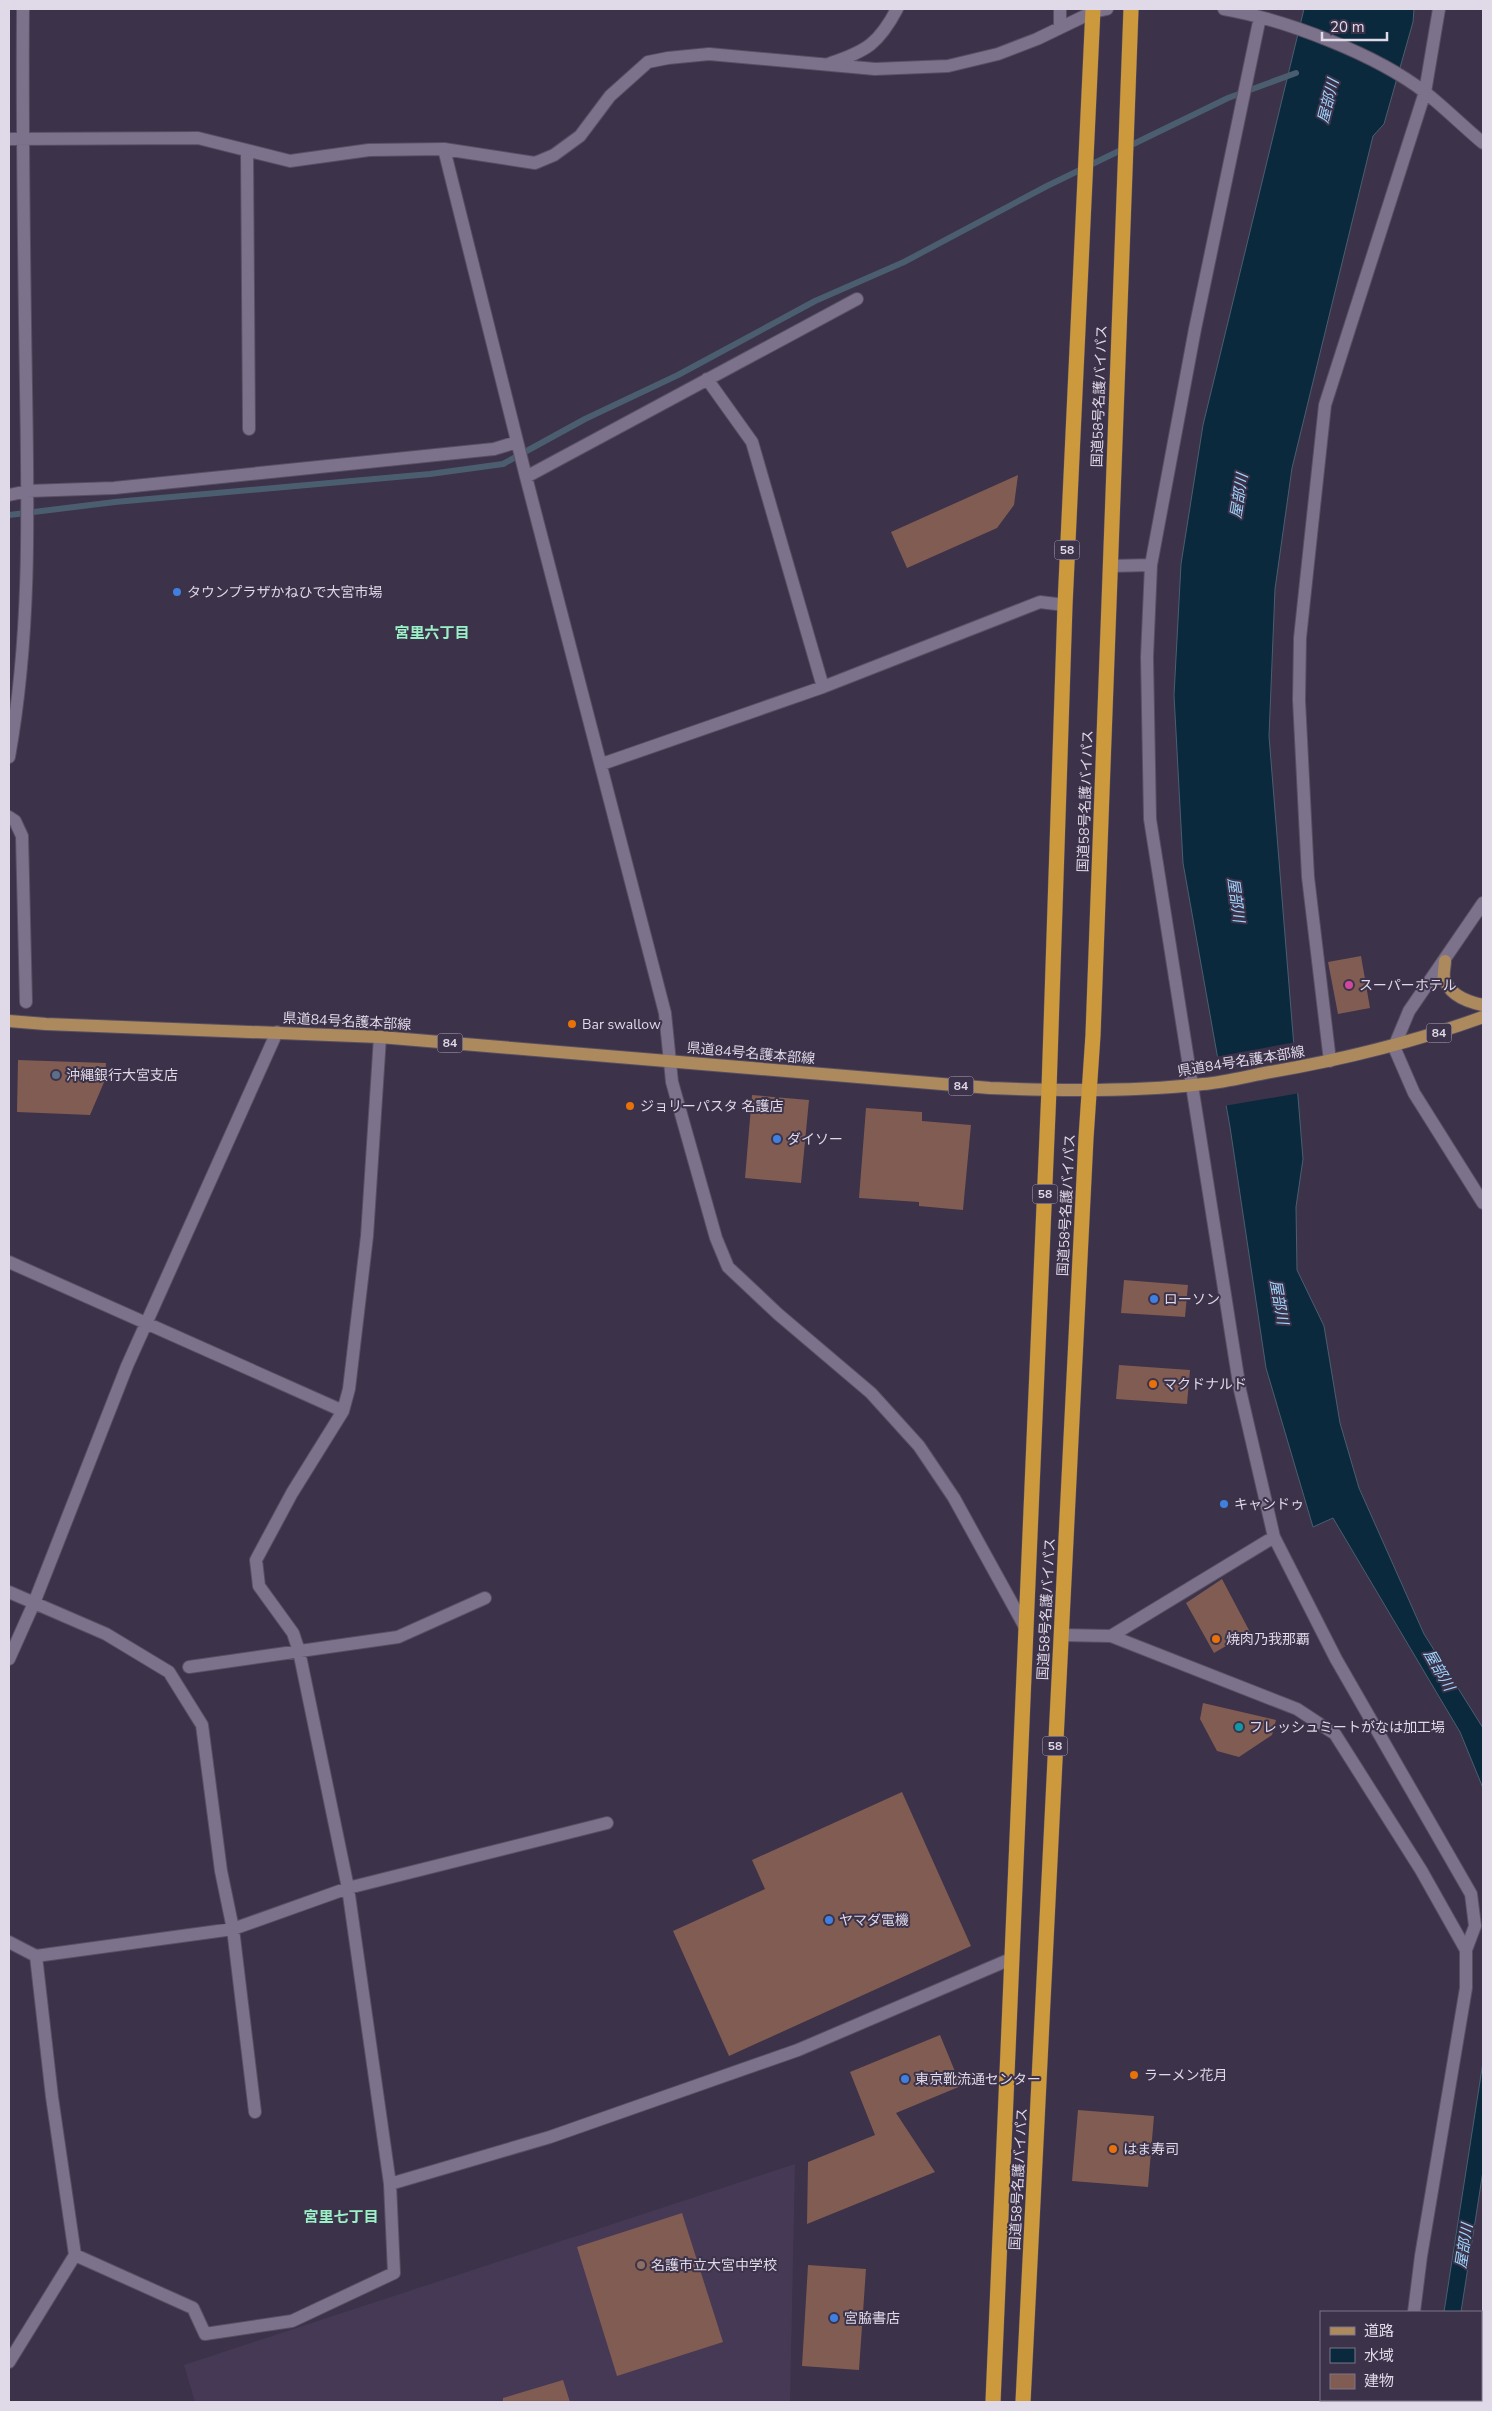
<svg xmlns="http://www.w3.org/2000/svg" width="1492" height="2411" font-family="'Nunito Sans','Noto Sans JP',sans-serif">
  <style>
    .built { fill: #463956 }
    .water { fill: #0b293d; stroke: #4b5e70 }
    .pier { fill: #3c3249 }
    .lines { fill: none; stroke-linecap: round; stroke-linejoin: round }
    .stream { stroke: #4b5e70; stroke-width: 6 }
    .building { fill: #815c52 }
    .minor-casing { stroke: #584f62; stroke-width: 14 }
    .major-casing { stroke: #584f62; stroke-width: 14 }
    .highway-casing { stroke: #584f62; stroke-width: 16 }
    .minor { stroke: #7d728c; stroke-width: 12 }
    .major { stroke: #ac8a5d; stroke-width: 12 }
    .highway { stroke: #cc9a3d; stroke-width: 15 }
    .shop-dot { fill: #3f7fe0; stroke: #3c3249; stroke-width: 2 }
    .hotel-dot { fill: #d1479c; stroke: #3c3249; stroke-width: 2 }
    .food-dot { fill: #e8710a; stroke: #3c3249; stroke-width: 2 }
    .service-dot { fill: #5c6f8a; stroke: #3c3249; stroke-width: 2 }
    .culture-dot { fill: #0f9aa8; stroke: #3c3249; stroke-width: 2 }
    .education-dot { fill: #8d6e63; stroke: #3c3249; stroke-width: 2 }
    .labels { text-anchor: middle; stroke-width: 4; stroke-linejoin: round; paint-order: stroke }
    .shield { fill: #3c3249; stroke: #aea7b8; stroke-width: 1 }
    .shield-label { font-size: 12px; font-weight: bold; fill: #dfd9e8 }
    .street-label { font-size: 14px; fill: #dfd9e8; stroke: #3c3249 }
    .poi-label { font-size: 14px; fill: #dfd9e8; stroke: #3c3249; text-anchor: start }
    .water-label { font-size: 15px; font-style: italic; fill: #9dd5fe; stroke: #3c3249 }
    .neighbourhood-label { font-size: 15px; font-weight: bold; fill: #9cf0c7; stroke: #3c3249 }
  </style>
  <rect width="100%" height="100%" fill="#3c3249"/>
  <path class="built" d="M795,2164L790,2402H195L184,2365Z"/>
  <path class="water" d="M1304,9H1414L1413,22L1384,124L1373,136L1292,468L1275,589L1269,736L1303,1159L1296,1207L1297,1270L1324,1326L1340,1423L1359,1488L1424,1634L1483,1728V1788L1460,1732L1333,1518L1313,1527L1266,1368L1230,1127L1183,863L1174,695L1181,564L1203,425Z
    M1483,2062V2171L1461,2312H1444Z"/>
  <path class="pier" d="M1296,1042L1300,1093L1224,1106L1215,1057Z"/>
  <g class="lines">
    <path class="stream" d="M9,515L115,502L430,474L503,464L585,419L678,375L815,301L904,262L1047,186L1228,98L1296,73"/>
  </g>
  <path class="building" d="M1018,475L1014,505L997,528L907,568L891,532Z
    M1361,956L1370,1008L1338,1014L1328,962Z
    M18,1060L106,1063L105,1080L90,1115L17,1112Z
    M752,1095L809,1100L801,1183L745,1178Z
    M866,1108L922,1112V1121L971,1125L963,1210L919,1206V1202L859,1198Z
    M1124,1280L1188,1285L1185,1317L1121,1313Z
    M1119,1365L1190,1370L1187,1404L1116,1399Z
    M1222,1579L1250,1632L1214,1653L1186,1603Z
    M1203,1703L1276,1720L1272,1735L1239,1757L1217,1751L1200,1719Z
    M902,1792L971,1946L729,2056L673,1931L765,1889L752,1860Z
    M940,2035L961,2086L896,2113L935,2172L807,2224L808,2162L875,2135L850,2072Z
    M1078,2110L1154,2116L1148,2187L1072,2181Z
    M682,2213L723,2342L617,2376L577,2247Z
    M808,2265L866,2269L859,2370L802,2366Z
    M563,2380L570,2402H503V2398Z"/>
  <g class="lines">
    <defs>
      <path id="minor" d="M1060,9V26
        M1224,9C1286,20 1376,54 1426,93C1446,109 1464,127 1483,143
        M1260,17L1195,329L1151,565L1147,657L1150,819L1240,1390L1274,1537L1336,1659L1471,1894L1475,1926L1466,1950V1988L1421,2256L1414,2312
        M831,63C867,51 879,43 897,9
        M9,139L198,138L290,161L369,150L444,149L535,163L554,155L580,136L610,96L648,62L668,58L709,54L875,69L948,66L998,54L1037,39L1093,12L1107,9
        M444,149L526,477L665,1013L672,1082L716,1238L728,1267L778,1314L871,1393L919,1446L954,1498L1025,1627
        M247,152L249,429
        M707,379L752,442L823,687
        M526,477L857,299
        M9,495L28,491L114,488L494,449L517,442
        M1110,566L1151,565
        M9,757C31,635 28,511 26,387C24,261 22,135 23,9
        M602,764L823,687L1040,602L1065,605
        M9,817L15,821L22,836L26,1002
        M1483,903L1409,1011L1394,1047L1414,1093L1483,1203
        M380,1037L367,1236L349,1389L343,1411L292,1493L256,1560L259,1586L293,1633L299,1651L348,1888L390,2184
        M1330,1061L1308,877L1299,700L1300,638L1311,535L1325,405L1425,92L1439,9
        M9,1262L343,1411
        M9,1592L106,1634L169,1672L202,1725L221,1871L233,1929L255,2112
        M1061,1635L1111,1636L1297,1709L1335,1734L1421,1870L1466,1950
        M1111,1636L1274,1537
        M9,1659L34,1603L127,1366L277,1032
        M189,1667L398,1637L485,1598
        M9,1942L36,1956L233,1929L348,1888L607,1823
        M75,2255L193,2308L205,2334L292,2321L394,2273L390,2184L550,2137L798,2050L1013,1958
        M9,2362L75,2255L52,2097L36,1956
        M1403,2402V2400"/>
      <path id="major" d="M1445,961C1445,966 1443,973 1444,978C1449,995 1468,1002 1483,1005
        M9,1021L46,1024L380,1037L990,1088C1061,1091 1133,1092 1203,1084C1226,1082 1248,1076 1270,1072C1346,1059 1411,1043 1483,1017"/>
      <path id="highway" d="M993,2402L1049,1089L1065,605L1093,9
        M1023,2402L1086,1138L1093,1035L1131,9"/>
    </defs>
    <use href="#minor" class="minor-casing"/>
    <use href="#major" class="major-casing"/>
    <use href="#highway" class="highway-casing"/>
    <use href="#minor" class="minor"/>
    <use href="#major" class="major"/>
    <use href="#highway" class="highway"/>
  </g>
  <g class="shop-dot">
    <circle cx="177" cy="592" r="5"/>
    <circle cx="777" cy="1139" r="5"/>
    <circle cx="1154" cy="1299" r="5"/>
    <circle cx="1224" cy="1504" r="5"/>
    <circle cx="829" cy="1920" r="5"/>
    <circle cx="905" cy="2079" r="5"/>
    <circle cx="834" cy="2318" r="5"/>
  </g>
  <circle class="hotel-dot" cx="1349" cy="985" r="5"/>
  <g class="food-dot">
    <circle cx="572" cy="1024" r="5"/>
    <circle cx="630" cy="1106" r="5"/>
    <circle cx="1153" cy="1384" r="5"/>
    <circle cx="1216" cy="1639" r="5"/>
    <circle cx="1134" cy="2075" r="5"/>
    <circle cx="1113" cy="2149" r="5"/>
  </g>
  <circle class="service-dot" cx="56" cy="1075" r="5"/>
  <circle class="culture-dot" cx="1239" cy="1727" r="5"/>
  <circle class="education-dot" cx="641" cy="2265" r="5"/>
  <g class="labels">
    <g class="shield">
      <rect x="1054.5" y="540.5" width="25" height="19" rx="4"/>
      <rect x="1426.5" y="1023.5" width="25" height="19" rx="4"/>
      <rect x="437.5" y="1033.5" width="25" height="19" rx="4"/>
      <rect x="948.5" y="1076.5" width="25" height="19" rx="4"/>
      <rect x="1032.5" y="1184.5" width="25" height="19" rx="4"/>
      <rect x="1042.5" y="1736.5" width="25" height="19" rx="4"/>
    </g>
    <g class="shield-label">
      <text x="1067" y="554">58</text>
      <text x="1439" y="1037">84</text>
      <text x="450" y="1047">84</text>
      <text x="961" y="1090">84</text>
      <text x="1045" y="1198">58</text>
      <text x="1055" y="1750">58</text>
    </g>
    <g class="street-label">
      <text transform="translate(1099 396) rotate(-88)" y="5">国道58号名護バイパス</text>
      <text transform="translate(1085 801) rotate(-88)" y="5">国道58号名護バイパス</text>
      <text transform="translate(347 1021) rotate(3)" y="5">県道84号名護本部線</text>
      <text transform="translate(751 1053) rotate(5)" y="5">県道84号名護本部線</text>
      <text transform="translate(1241 1061) rotate(-9)" y="5">県道84号名護本部線</text>
      <text transform="translate(1066 1205) rotate(-87)" y="5">国道58号名護バイパス</text>
      <text transform="translate(1046 1609) rotate(-87)" y="5">国道58号名護バイパス</text>
      <text transform="translate(1018 2179) rotate(-87)" y="5">国道58号名護バイパス</text>
    </g>
    <g class="poi-label">
      <text x="187" y="597">タウンプラザかねひで大宮市場</text>
      <text x="1359" y="990">スーパーホテル</text>
      <text x="582" y="1029">Bar swallow</text>
      <text x="66" y="1080">沖縄銀行大宮支店</text>
      <text x="640" y="1111">ジョリーパスタ 名護店</text>
      <text x="787" y="1144">ダイソー</text>
      <text x="1164" y="1304">ローソン</text>
      <text x="1163" y="1389">マクドナルド</text>
      <text x="1234" y="1509">キャンドゥ</text>
      <text x="1226" y="1644">焼肉乃我那覇</text>
      <text x="1249" y="1732">フレッシュミートがなは加工場</text>
      <text x="839" y="1925">ヤマダ電機</text>
      <text x="1144" y="2080">ラーメン花月</text>
      <text x="915" y="2084">東京靴流通センター</text>
      <text x="1123" y="2154">はま寿司</text>
      <text x="651" y="2270">名護市立大宮中学校</text>
      <text x="844" y="2323">宮脇書店</text>
    </g>
    <g class="water-label">
      <text transform="translate(1328 101) rotate(-76)" y="5">屋部川</text>
      <text transform="translate(1239 496) rotate(-81)" y="5">屋部川</text>
      <text transform="translate(1236 900) rotate(82)" y="5">屋部川</text>
      <text transform="translate(1279 1302) rotate(80)" y="5">屋部川</text>
      <text transform="translate(1439 1670) rotate(60)" y="5">屋部川</text>
      <text transform="translate(1464 2246) rotate(-81)" y="5">屋部川</text>
    </g>
    <g class="neighbourhood-label">
      <text x="432" y="638">宮里六丁目</text>
      <text x="341" y="2222">宮里七丁目</text>
    </g>
  </g>
  <rect width="1492" height="2411" fill="none" stroke="#dfd9e8" stroke-width="20"/>
  <rect x="1320" y="2311" width="162" height="90" fill="#3c3249" stroke="#7d7589"/>
  <rect x="1330" y="2327" width="25" height="8" fill="#ac8a5d" stroke="#7d7589"/>
  <text x="1364" y="2336" font-size="15" fill="#dfd9e8">道路</text>
  <rect x="1330" y="2348" width="25" height="15" fill="#0b293d" stroke="#7d7589"/>
  <text x="1364" y="2361" font-size="15" fill="#dfd9e8">水域</text>
  <rect x="1330" y="2374" width="25" height="15" fill="#815c52" stroke="#7d7589"/>
  <text x="1364" y="2386" font-size="15" fill="#dfd9e8">建物</text>
  <path d="M1322 32v8h65v-8" fill="none" stroke="#dfd9e8" stroke-width="2.5"/>
  <text x="1330" y="32" font-size="15" fill="#dfd9e8" stroke="#3c3249" stroke-width="4" paint-order="stroke">20 m</text>
</svg>
